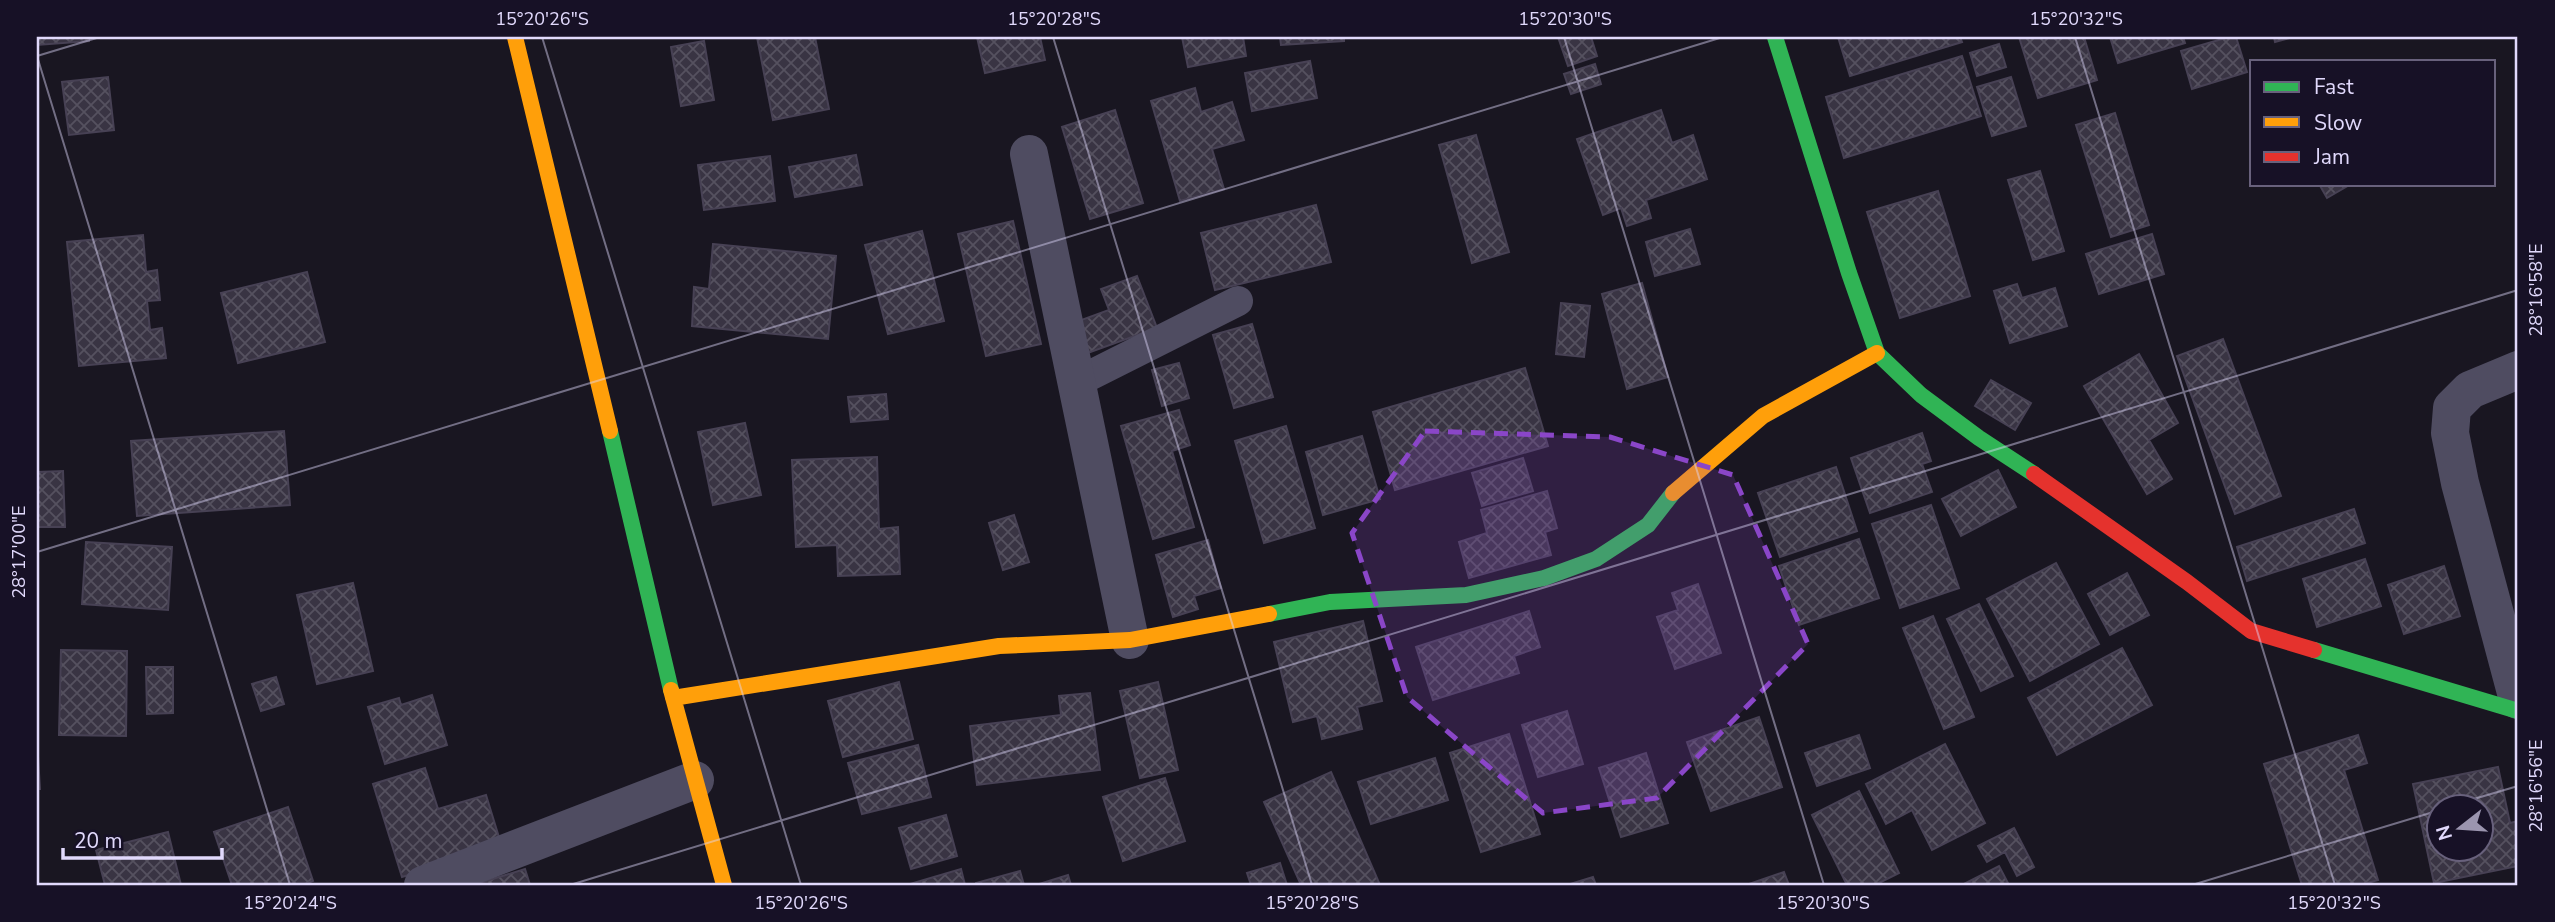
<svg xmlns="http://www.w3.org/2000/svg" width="2555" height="922" font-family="'Nunito Sans',sans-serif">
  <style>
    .building { fill: url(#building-cross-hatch); stroke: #474154; stroke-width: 2; fill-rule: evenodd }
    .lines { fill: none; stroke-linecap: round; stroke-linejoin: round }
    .lane { stroke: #4f4c61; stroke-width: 30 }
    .street { stroke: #4f4c61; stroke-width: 38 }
    .fast { stroke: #30b455; stroke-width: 16 }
    .slow { stroke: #ff9f0a; stroke-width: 16 }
    .jam { stroke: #e5322d; stroke-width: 16 }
    .marked { fill: #8a46c8; fill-opacity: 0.2; stroke: #8a46c8; stroke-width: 5; stroke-dasharray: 14 9; stroke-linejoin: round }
    .ticks { fill: none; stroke: #e1d9fc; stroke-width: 2; stroke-opacity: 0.45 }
    .neatline { fill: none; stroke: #e1d9fc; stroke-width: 2.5 }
    .ticks-label { font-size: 18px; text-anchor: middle; fill: #e1d9fc }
  </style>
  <defs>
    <pattern id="building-cross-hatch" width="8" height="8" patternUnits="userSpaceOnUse" patternTransform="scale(1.75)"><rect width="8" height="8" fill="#393443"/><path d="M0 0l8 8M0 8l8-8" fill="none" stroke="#55515f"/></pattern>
  </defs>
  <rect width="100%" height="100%" fill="#191621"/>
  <path class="building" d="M37,37H89V41L37,45Z
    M757,37H815L829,109L773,120Z
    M977,37H1040L1045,60L985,73Z
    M1182,37H1243L1246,56L1188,67Z
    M1280,37H1344V41L1281,45Z
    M1558,37H1591L1597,56L1568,66Z
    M1838,37H1960L1962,42L1850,76Z
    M2019,37H2084L2097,80L2038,98Z
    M2110,37H2183L2185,43L2118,63Z
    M2229,37H2236L2247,72L2192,89L2181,51Z
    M2274,37H2293L2275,42Z
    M704,41L714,100L681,106L671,47Z
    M1999,44L2006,67L1977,76L1970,53Z
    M1962,56L1981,116L1844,158L1826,97Z
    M1310,61L1317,98L1252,111L1245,73Z
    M1595,64L1601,84L1571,94L1564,74Z
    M108,77L114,130L69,135L62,82Z
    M2011,77L2026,126L1992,136L1977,87Z
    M1195,88L1201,112L1232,102L1244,140L1212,149L1224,189L1180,201L1151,101Z
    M1115,110L1143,203L1090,219L1062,127Z
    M1661,110L1672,143L1693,135L1707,179L1646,200L1651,218L1627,226L1621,208L1603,215L1577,139Z
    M2115,113L2149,225L2111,237L2076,125Z
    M1476,135L1509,252L1472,263L1439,145Z
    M856,155L862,185L795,197L789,167Z
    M770,156L775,201L704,210L698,165Z
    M2040,171L2064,251L2033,260L2008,180Z
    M2319,184H2351L2327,198Z
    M1938,191L1970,296L1900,318L1867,212Z
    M1316,205L1331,262L1215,290L1201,233Z
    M1013,221L1041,344L986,356L958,234Z
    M1690,229L1700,264L1655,276L1646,242Z
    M922,231L944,321L888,334L865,245Z
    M2152,234L2164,274L2099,294L2086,254Z
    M143,235L146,272L157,270L160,300L147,301L150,330L162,328L166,358L79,366L67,242Z
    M713,244L836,256L828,339L692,326L694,287L709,289Z
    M307,272L325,342L238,363L221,293Z
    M1137,276L1157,328L1085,354L1073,323L1109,310L1101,289Z
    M1642,283L1668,377L1627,389L1602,294Z
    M2017,284L2022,298L2055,288L2067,326L2010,343L1994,291Z
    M1561,303L1590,306L1584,357L1556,354Z
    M1252,324L1273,397L1234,408L1213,335Z
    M2223,339L2281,496L2235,514L2177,356Z
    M2139,354L2178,423L2149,440L2172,479L2147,494L2084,386Z
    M1179,363L1189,398L1162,406L1152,370Z
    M1525,368L1548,446L1395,490L1373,412Z
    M1991,380L2031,403L2015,430L1975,406Z
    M886,394L888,419L851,422L848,397Z
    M1179,410L1190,445L1172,451L1194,527L1153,539L1121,426Z
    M745,423L761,495L713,505L698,432Z
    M1286,426L1315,528L1264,543L1235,441Z
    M284,431L290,505L137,516L131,441Z
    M1922,433L1931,461L1922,464L1932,492L1870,513L1851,458Z
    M1362,436L1380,499L1323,515L1306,452Z
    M877,457L879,529L898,527L900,574L838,576L837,545L796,547L792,460Z
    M1523,458L1533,491L1482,506L1472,473Z
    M1836,467L1857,531L1780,557L1758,493Z
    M1998,470L2016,507L1961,536L1942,499Z
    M63,471L65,527H37V472Z
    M1547,491L1557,528L1545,532L1551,555L1469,578L1459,542L1487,533L1481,510Z
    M1931,505L1959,588L1900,608L1872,524Z
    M2354,509L2365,543L2247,581L2237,547Z
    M1014,515L1029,562L1003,570L989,523Z
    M1859,539L1879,598L1799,625L1779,566Z
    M1208,540L1221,588L1194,596L1198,609L1173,617L1156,555Z
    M86,542L172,547L168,610L82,604Z
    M2365,559L2381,606L2317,627L2303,579Z
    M2056,563L2099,644L2030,681L1987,599Z
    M2444,566L2460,616L2404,634L2388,585Z
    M2127,573L2149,615L2110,635L2088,594Z
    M353,583L373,671L317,684L297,595Z
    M1698,584L1721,653L1675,669L1657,617L1678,610L1672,593Z
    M1979,604L2013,676L1981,691L1947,619Z
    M1529,611L1540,647L1514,656L1519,673L1433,700L1416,647Z
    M1933,616L1974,717L1944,729L1903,628Z
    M1363,621L1382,701L1357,707L1362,729L1322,739L1317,716L1293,722L1274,642Z
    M2122,648L2152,705L2057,755L2028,698Z
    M61,650L127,651L126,736L59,735Z
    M146,667H173V713L147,714Z
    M276,677L284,704L261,711L252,684Z
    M899,682L913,739L843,757L828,701Z
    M1158,682L1178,770L1140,778L1120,691Z
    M1090,693L1100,770L977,785L970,726L1061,715L1059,696Z
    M432,695L447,745L385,764L368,707L399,698L401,705Z
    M1567,711L1583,764L1538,777L1522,725Z
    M1759,717L1782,787L1711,811L1687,742Z
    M1509,734L1540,834L1481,852L1450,753Z
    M1859,735L1870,768L1817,786L1805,753Z
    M2358,735L2367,763L2344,770L2378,880L2360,885H2302L2264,764Z
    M37,740L40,789H37Z
    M1945,744L1985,823L1932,850L1912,810L1886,824L1866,784Z
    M918,745L931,797L862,814L848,763Z
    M1646,753L1668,823L1621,837L1599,768Z
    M1435,758L1448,800L1371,824L1358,782Z
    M2498,767L2510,823L2518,821V866L2434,883L2413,784ZM2440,806H2482V848H2440Z
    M425,768L438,809L486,795L502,847L402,877L373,784Z
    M1331,772L1380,885H1301L1264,802Z
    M1165,778L1185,841L1123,861L1103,797Z
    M1859,791L1899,873L1875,885H1847L1812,815Z
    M288,807L313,881L302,885H232L214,832Z
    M946,815L957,856L911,869L899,828Z
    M2014,828L2034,867L2017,876L2005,852L1987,862L1978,846Z
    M168,832L181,885H105L96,850Z
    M1280,863L1287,885H1251L1247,873Z
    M1999,866L2009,885H1962Z
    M525,869L530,885H473Z
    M961,869L965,885H910V884Z
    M1020,871L1024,885H976V883Z
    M1784,872L1789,885H1749V884Z
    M1068,875L1071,885H1036Z
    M1593,877L1596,885H1567Z"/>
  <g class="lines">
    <path class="lane" d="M1075,383L1238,301"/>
    <path class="street" d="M1029,154L1130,640
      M2518,370L2470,390L2452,408L2450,433L2460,483L2518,700
      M423,885L695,780"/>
    <path class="fast" d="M1775,37L1849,273L1877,353L1921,395L1979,438L2034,474
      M610,431L671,690
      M1269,614L1330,602L1466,595L1544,578L1596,559L1648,525L1673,493
      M2314,650L2518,711"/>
    <path class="slow" d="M515,37L610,431
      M1673,493L1763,416L1877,353
      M671,690L724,885
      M673,698L999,646L1130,640L1269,614"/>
    <path class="jam" d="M2034,474L2187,582L2251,631L2314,650"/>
  </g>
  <path class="marked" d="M1425,431L1610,437L1733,475L1808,644L1657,798L1543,813L1407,697L1352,533Z"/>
  <path class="ticks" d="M542,37L801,885M1053,37L1312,885M1564,37L1824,885M2075,37L2335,885M37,56L100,37M37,56L290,885M37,552L1723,37M2450,806L2518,786M570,885L2518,290M2192,885L2440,810"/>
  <rect width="2555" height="922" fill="none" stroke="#171126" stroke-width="77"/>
  <rect x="2250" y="60" width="245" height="126" fill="#171126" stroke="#68617c" stroke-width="2"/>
  <rect x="2264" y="82" width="35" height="10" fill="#30b455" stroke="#68617c" stroke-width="2"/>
  <text x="2314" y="94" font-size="21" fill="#e1d9fc">Fast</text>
  <rect x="2264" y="117" width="35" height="10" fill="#ff9f0a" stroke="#68617c" stroke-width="2"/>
  <text x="2314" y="130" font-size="21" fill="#e1d9fc">Slow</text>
  <rect x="2264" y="152" width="35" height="10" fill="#e5322d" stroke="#68617c" stroke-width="2"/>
  <text x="2314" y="164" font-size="21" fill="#e1d9fc">Jam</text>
  <g transform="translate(2460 828) rotate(253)"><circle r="33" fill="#171126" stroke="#68617c" stroke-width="2"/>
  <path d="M0-5L12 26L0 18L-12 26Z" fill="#9b95af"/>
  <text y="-10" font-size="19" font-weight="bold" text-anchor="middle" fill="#e1d9fc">N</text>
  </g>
  <path d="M63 848v10h159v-10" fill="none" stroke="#e1d9fc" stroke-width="3.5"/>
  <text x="74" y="848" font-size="21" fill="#e1d9fc" stroke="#171126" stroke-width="5" paint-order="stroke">20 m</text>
  <rect x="38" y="38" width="2478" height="846" class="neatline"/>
  <g class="ticks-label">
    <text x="542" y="25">15°20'26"S</text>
    <text x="1054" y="25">15°20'28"S</text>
    <text x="1565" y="25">15°20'30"S</text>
    <text x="2076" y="25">15°20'32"S</text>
    <text transform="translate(2536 290) rotate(-90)" y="6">28°16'58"E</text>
    <text transform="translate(19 552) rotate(-90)" y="6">28°17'00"E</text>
    <text transform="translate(2536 786) rotate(-90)" y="6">28°16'56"E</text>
    <text x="290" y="909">15°20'24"S</text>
    <text x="801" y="909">15°20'26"S</text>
    <text x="1312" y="909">15°20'28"S</text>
    <text x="1823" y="909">15°20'30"S</text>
    <text x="2334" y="909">15°20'32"S</text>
  </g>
</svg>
